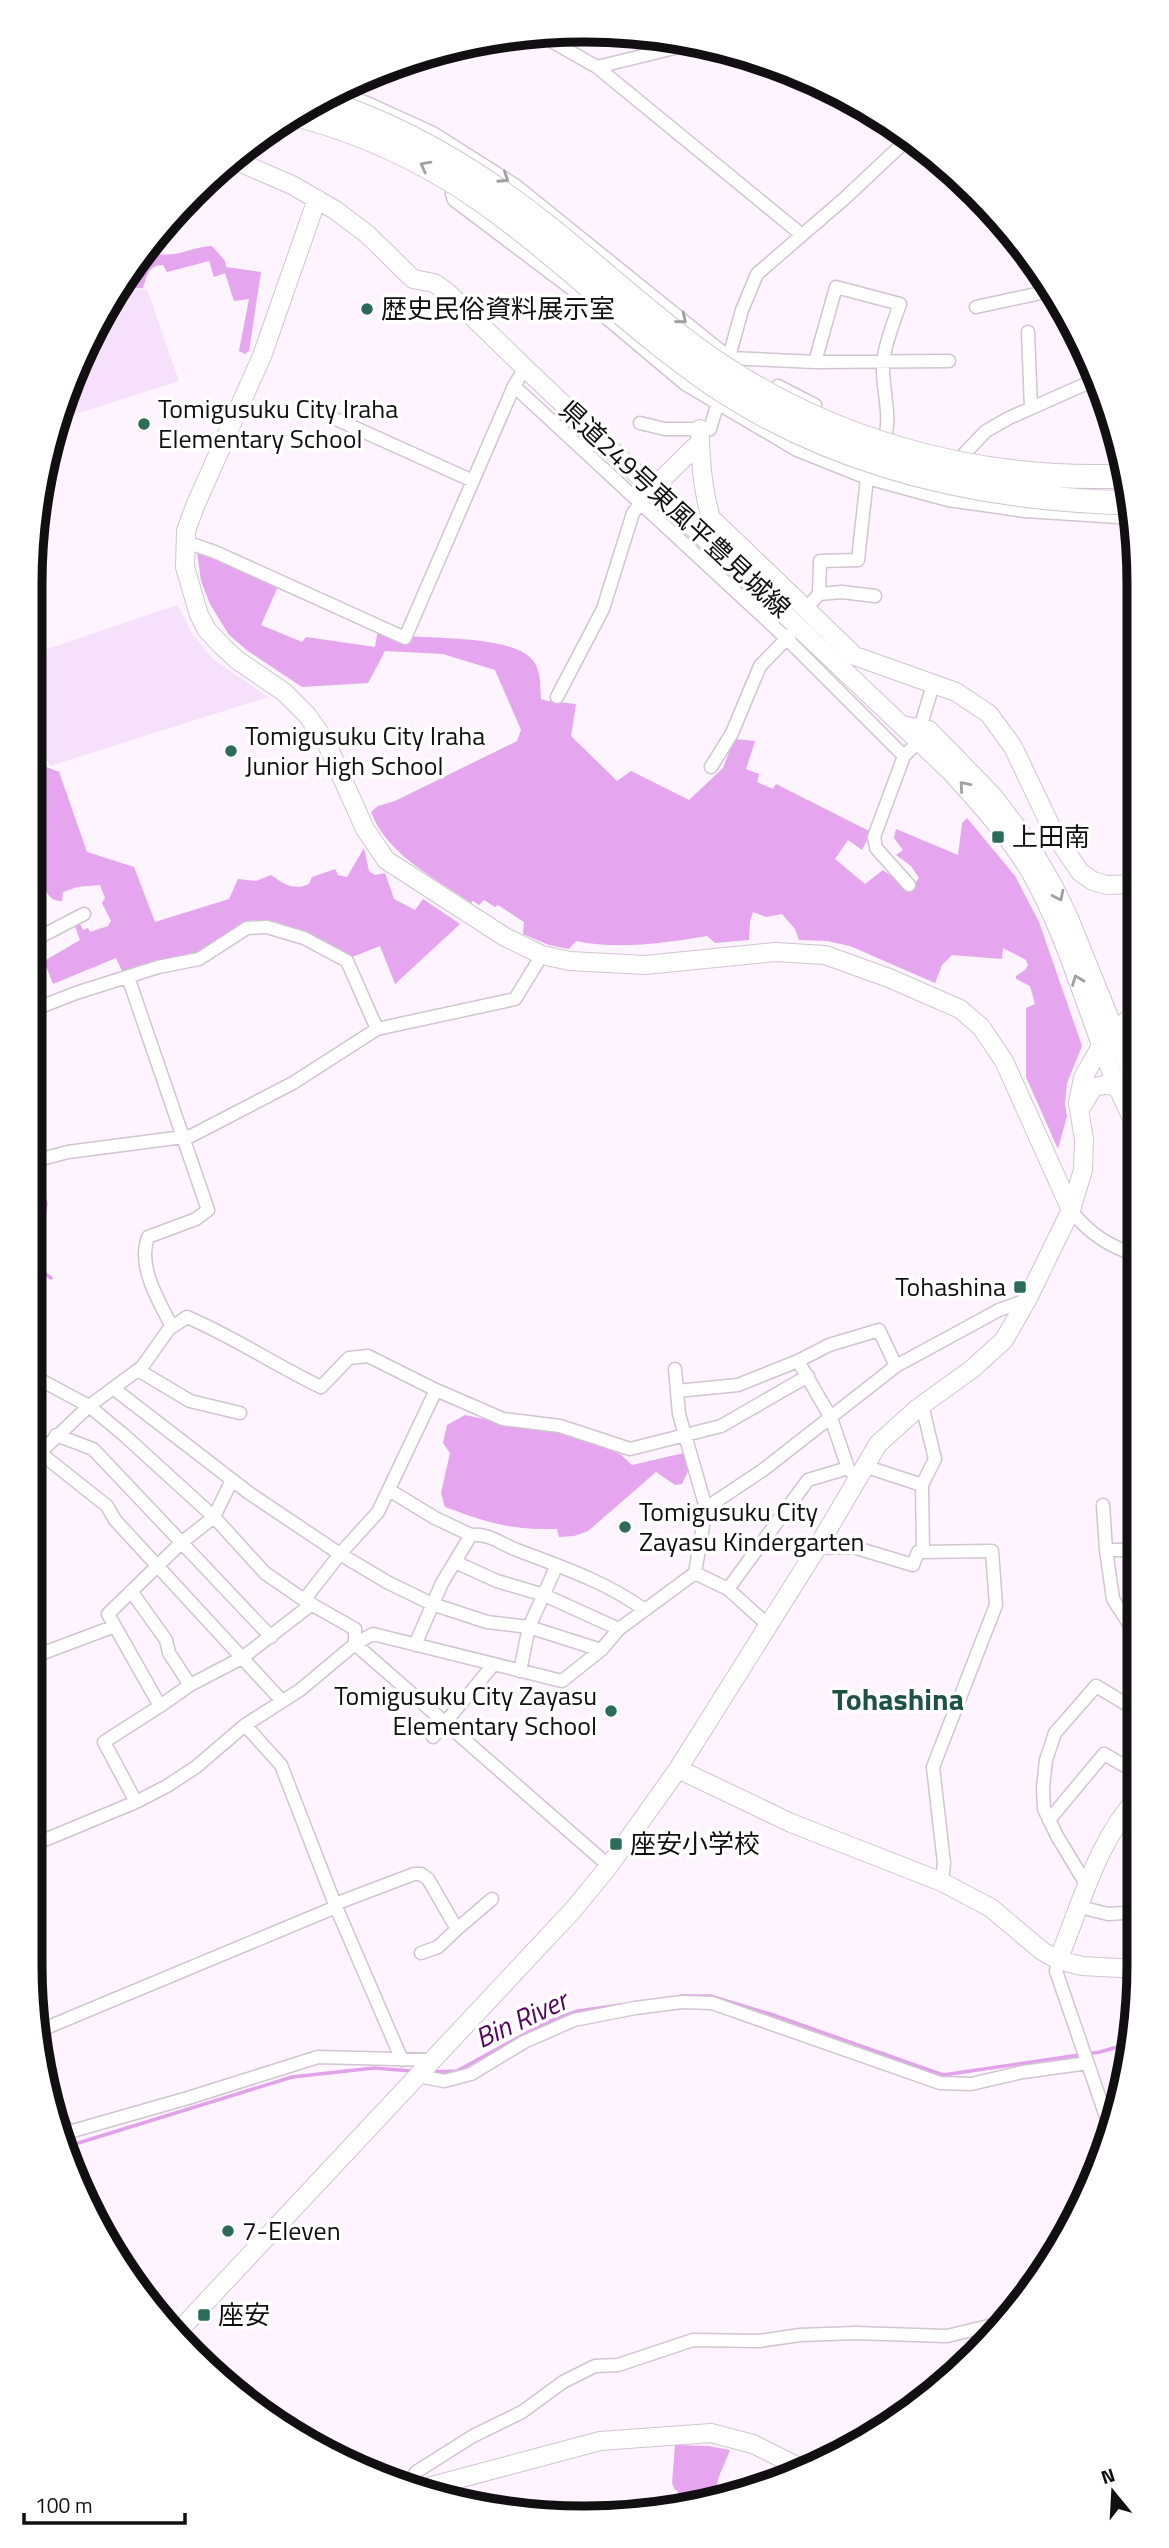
<svg xmlns="http://www.w3.org/2000/svg" width="1169" height="2548" font-family="'Titillium Web','Noto Sans JP',sans-serif">
  <style>
    .green { fill: #f7e0fb }
    .forest { fill: #e5a5ef }
    .lines { fill: none; stroke-linecap: round; stroke-linejoin: round }
    .stream { stroke: #e2a2eb; stroke-width: 3.5 }
    .street-casing { stroke: #d0c5d1; stroke-width: 15 }
    .secondary-casing { stroke: #d0c5d1; stroke-width: 20 }
    .street { stroke: #fff; stroke-width: 12 }
    .secondary { stroke: #fff; stroke-width: 18 }
    .highway-bridge-casing { stroke: #d0c5d1; stroke-width: 25; stroke-linecap: butt }
    .highway-bridge { stroke: #fff; stroke-width: 23 }
    .oneway { stroke: #a09fa1 }
    .poi-dot { fill: #2b6b59; stroke: #fff; stroke-width: 2.5 }
    .labels { text-anchor: middle; stroke-width: 7; stroke-linejoin: round; paint-order: stroke }
    .poi-label { font-size: 26px; fill: #120f13; stroke: #fff; text-anchor: start }
    .street-label { font-size: 26px; fill: #120f13; stroke: #fff }
    .water-label { font-size: 28px; font-style: italic; fill: #540160; stroke: #fff }
    .quarter-label { font-size: 30px; font-weight: bold; fill: #1f5244; stroke: #fff }
    .rim { fill: none; stroke: #120f13; stroke-width: 9 }
  </style>
  <rect width="100%" height="100%" fill="#fdf4ff"/>
  <path class="green" d="M147,289L179,381L57,420L72,373L116,291Z
    M177,605L193,635L213,659L268,697L50,766L30,729V655Z"/>
  <path class="forest" d="M212,246L225,261L226,267L261,272L249,351L245,354L239,351L249,299L234,301L225,273L214,277L209,261L167,272L163,265C148,265 147,276 143,288L117,289L124,275L136,272L158,254C181,257 191,247 212,246Z
    M197,551L279,584L261,625L302,642L306,637L375,647L378,629C388,631 399,635 410,636C438,639 517,636 534,662C541,671 540,688 541,699L547,701L576,704L571,736L617,781L631,771L689,800L723,768L734,739L755,741L746,769L759,774L757,782L773,789L776,784L871,832L862,850L848,840L835,859L865,884L883,870L910,890L919,878L911,866L896,855L903,850L894,838L896,829L958,855L962,823L967,818L1015,876L1039,922L1082,1046L1067,1083L1065,1103L1067,1116L1058,1149L1026,1077V1008L1035,1004L1030,986L1016,979V976L1025,970L1028,965L1026,960L1003,948L1002,959L952,955L942,965L935,983L850,946L827,941L799,940L795,929L782,914L766,917L753,912L750,921L749,940L715,943L707,936C664,943 619,950 576,941L569,949L549,945L523,934L524,922L498,905L495,907L484,900L479,905L473,901L471,903C435,878 387,855 371,812L378,806L395,801L517,741L521,730L495,670L443,654L385,651L368,683L302,687L248,651L229,635L210,604L201,581Z
    M30,739L44,766L59,772L87,852L134,867L155,922L229,899L238,879L256,881L271,875C283,884 294,891 309,884L312,877L335,869L338,875L347,877L364,848L369,871L375,875L385,873L394,899L415,910L423,899L460,924L395,984L380,946L352,957L308,933L277,922L251,920L198,954L123,973L116,958L53,984L44,961L80,940L75,926L80,924L83,930L88,928L90,932L108,926L111,921L102,903L105,898L100,885L77,887L63,892L62,901C41,902 44,874 40,860C39,852 35,845 32,838H30Z
    M465,1415L531,1429L560,1430L620,1454L632,1465L684,1453L689,1469L682,1484L675,1485L656,1472L588,1531L574,1536L559,1537L557,1529C510,1530 489,1523 445,1507L441,1493L450,1453L443,1443L447,1425Z
    M675,2445L708,2446L730,2450L718,2479L715,2500L684,2507L679,2505L678,2491L675,2490L672,2483Z"/>
  <g class="lines">
    <path class="stream" d="M34,1168L46,1203L37,1263L40,1270L51,1278
      M681,1996H710L773,2015L943,2075L1100,2052L1131,2043
      M430,2072L457,2071L545,2023L578,2011L621,2005
      M62,2148L292,2077L374,2068L412,2071"/>
    <defs>
      <path id="street" d="M539,34L597,67L802,235
        M597,67L699,42
        M334,92L367,103L433,133L515,185L732,360
        M458,182L452,194L454,200L572,289L685,384L797,450L867,478L948,500L1025,511L1134,518
        M976,307L1050,291
        M1028,332L1031,408
        M729,358L815,362L949,361
        M815,362L836,287L900,304C894,322 885,343 883,362C881,391 895,419 881,448
        M727,364L742,310L757,274L845,198L910,137
        M514,386L786,638L904,756
        M778,386L815,405
        M338,420L473,481
        M640,423L665,429H710L719,399
        M964,454L986,431L1009,418L1099,378
        M186,542L215,552L405,638L514,386L525,368
        M819,594L842,592L875,596
        M806,609L819,594L820,561L858,560L867,478L870,470
        M557,697L603,609L633,513L653,488
        M920,728L933,685
        M711,767L732,733L760,666L791,634
        M909,885L876,848L874,837L904,756L919,741
        M30,942L84,914
        M128,977L208,1210L196,1219L148,1237C137,1267 159,1301 172,1327
        M30,1011L76,993L158,967L199,959L247,928L267,927L304,938L347,961L377,1029
        M30,1162L68,1152L191,1136L293,1083L377,1029L515,999L542,955
        M1071,1210C1088,1233 1109,1247 1137,1255
        M30,1370L35,1377L89,1406L124,1435L214,1517L265,1573L304,1600L355,1629V1644L609,1866
        M138,1370L190,1401L240,1413
        M113,1388L249,1493L340,1554L387,1582L432,1604L487,1622L529,1627L601,1650
        M436,1390L503,1419L560,1426L630,1449L721,1426L808,1376
        M677,1391L738,1385L798,1361
        M922,1405L935,1459L922,1485L923,1552
        M56,1435L93,1449L271,1637
        M39,1452L107,1506L115,1520L282,1701
        M30,1462L89,1406L142,1367L169,1329L187,1317C234,1337 275,1365 321,1387L349,1358L368,1356L436,1390L378,1512L340,1554L304,1600
        M864,1466L922,1485
        M848,1468L831,1418L798,1361L829,1345L879,1330L896,1366
        M389,1490L435,1518L471,1535L442,1583L415,1645
        M1103,1505L1106,1550
        M706,1508L763,1470L896,1366L999,1310L1027,1300
        M471,1535C489,1533 501,1544 517,1550C564,1568 604,1581 645,1610
        M817,1548L853,1547L913,1565L918,1552L992,1551L996,1605L933,1767L944,1863L942,1882
        M1138,1550H1106L1113,1599L1138,1638
        M455,1562L497,1581L544,1595L619,1629
        M695,1573L728,1589L769,1626
        M728,1589L808,1480L848,1468L853,1474
        M131,1591L166,1640L169,1653L190,1685
        M30,1658L115,1626
        M520,1671L529,1627L557,1565
        M160,1706L190,1685L242,1658L312,1604
        M245,1725L281,1765L336,1907L402,2060
        M433,1737L494,1664
        M136,1802L104,1742L160,1706L108,1614L181,1543L214,1517L232,1480
        M1049,1820L1104,1754L1139,1774
        M30,1846L136,1802L167,1786L196,1767L245,1725L300,1690L355,1644L373,1634L562,1681L601,1650L619,1629L695,1573L706,1508L679,1414L675,1369
        M1086,1884L1057,1836L1044,1809L1043,1787L1046,1760L1055,1733L1096,1686L1138,1711
        M335,1904L414,1874H421L428,1879L457,1929L492,1899
        M1080,1907L1108,1914L1139,1912
        M421,1953L438,1947L457,1929
        M1058,1960L1056,1971L1111,2131
        M41,2030L336,1907
        M419,2076L444,2081L471,2074L524,2042L574,2020L635,2008L682,2002L712,2003L940,2083L971,2084L1023,2072L1088,2063
        M54,2110L69,2132L188,2098L318,2057L434,2060
        M410,2483L416,2472L473,2436L522,2412L563,2382L595,2366L618,2365L693,2340L759,2341L800,2335L855,2333L947,2336L997,2324L1010,2316"/>
      <path id="secondary" d="M232,159L292,185L335,210L367,234L413,279L434,283L447,292L525,368L951,772C980,804 1009,836 1031,873C1076,953 1094,1045 1136,1126
        M317,199L262,356L195,506L186,531L185,567L199,615L207,630L221,645L237,660L284,692L307,715L326,742L365,829L386,860L505,937L542,955L570,961L645,965L775,952L825,955L889,978L960,1009L981,1027L1004,1061L1071,1210
        M700,429C700,460 702,488 711,518L855,656L956,692L989,714L1013,747L1055,835L1080,872L1093,881L1107,885L1136,884
        M653,488L700,442
        M902,725L929,730L993,796L1028,842L1054,887L1069,918L1136,1084
        M1081,1107L1094,1087L1109,1084L1120,1090
        M678,1769L791,1823L942,1882L991,1908L1042,1951L1058,1960L1082,1966L1139,1969
        M1058,1960C1082,1903 1096,1842 1139,1796
        M175,2335L573,1910L609,1866L678,1769L817,1548L878,1444L918,1408L972,1369L1004,1340L1027,1300L1071,1210L1083,1170L1084,1140L1078,1102L1083,1078L1102,1044L1136,1012
        M424,2488L600,2441L711,2433L753,2444L805,2470"/>
    </defs>
    <use href="#street" class="street-casing"/>
    <use href="#secondary" class="secondary-casing"/>
    <use href="#street" class="street"/>
    <use href="#secondary" class="secondary"/>
    <defs>
      <path id="highway-bridge" d="M319,100C403,126 481,173 549,228C599,268 646,312 697,349C822,440 971,482 1125,476
        M294,114C360,131 425,161 481,200C562,257 632,329 714,385C838,468 985,500 1132,503"/>
    </defs>
    <use href="#highway-bridge" class="highway-bridge-casing"/>
    <use href="#highway-bridge" class="highway-bridge"/>
  </g>
  <defs><path id="oneway-chevron" d="M-2-3.5L2.5 0L-2 3.5" fill="none" stroke-width="1.6" stroke-linecap="round" stroke-linejoin="round" transform="scale(1.75)"/></defs>
  <g class="oneway">
    <use href="#oneway-chevron" transform="translate(425 166) rotate(-152)"/>
    <use href="#oneway-chevron" transform="translate(504 178) rotate(33)"/>
    <use href="#oneway-chevron" transform="translate(682 319) rotate(39)"/>
    <use href="#oneway-chevron" transform="translate(964 786) rotate(-131)"/>
    <use href="#oneway-chevron" transform="translate(1059 896) rotate(64)"/>
    <use href="#oneway-chevron" transform="translate(1077 980) rotate(-111)"/>
  </g>
  <g class="poi-dot">
    <circle cx="367" cy="309" r="7"/>
    <circle cx="144" cy="424" r="7"/>
    <circle cx="231" cy="751" r="7"/>
    <rect x="991" y="830" width="14" height="14" rx="3.5"/>
    <rect x="1013" y="1280" width="14" height="14" rx="3.5"/>
    <circle cx="625" cy="1527" r="7"/>
    <circle cx="611" cy="1711" r="7"/>
    <rect x="609" y="1837" width="14" height="14" rx="3.5"/>
    <circle cx="228" cy="2231" r="7"/>
    <rect x="197" y="2308" width="14" height="14" rx="3.5"/>
  </g>
  <g class="labels">
    <g class="poi-label">
      <text x="381" y="318">歴史民俗資料展示室</text>
      <text x="158" y="418">Tomigusuku City Iraha<tspan x="158" dy="30">Elementary School</tspan></text>
      <text x="245" y="745">Tomigusuku City Iraha<tspan x="245" dy="30">Junior High School</tspan></text>
      <text x="1012" y="846">上田南</text>
      <text x="1006" y="1296" text-anchor="end">Tohashina</text>
      <text x="639" y="1521">Tomigusuku City<tspan x="639" dy="30">Zayasu Kindergarten</tspan></text>
      <text x="597" y="1705" text-anchor="end">Tomigusuku City Zayasu<tspan x="597" dy="30">Elementary School</tspan></text>
      <text x="630" y="1853">座安小学校</text>
      <text x="242" y="2240">7-Eleven</text>
      <text x="218" y="2324">座安</text>
    </g>
    <g class="street-label">
      <text transform="translate(675 509) rotate(43)" y="9">県道249号東風平豊見城線</text>
    </g>
    <g class="water-label">
      <text transform="translate(521 2019) rotate(-25)" y="10">Bin River</text>
    </g>
    <g class="quarter-label">
      <text x="898" y="1710">Tohashina</text>
    </g>
  </g>
  <path d="M0 0H1169V2548H0ZM584 42H585A542 542 0 0 1 1127 584V1964A542 542 0 0 1 585 2506H584A542 542 0 0 1 42 1964V584A542 542 0 0 1 584 42Z" fill="#fff" fill-rule="evenodd"/>
  <path class="rim" d="M584 42H585A542 542 0 0 1 1127 584V1964A542 542 0 0 1 585 2506H584A542 542 0 0 1 42 1964V584A542 542 0 0 1 584 42Z"/>
  <g transform="translate(1113 2492) rotate(342)" stroke="#ffffff" stroke-width="5" paint-order="stroke">
  <path d="M0-5L12 26L0 18L-12 26Z" fill="#120f13"/>
  <text y="-10" font-size="19" font-weight="bold" text-anchor="middle" fill="#120f13">N</text>
  </g>
  <path d="M24 2513v10h161v-10" fill="none" stroke="#120f13" stroke-width="3.5"/>
  <text x="35" y="2513" font-size="21" fill="#120f13" stroke="#ffffff" stroke-width="5" paint-order="stroke">100 m</text>
</svg>
